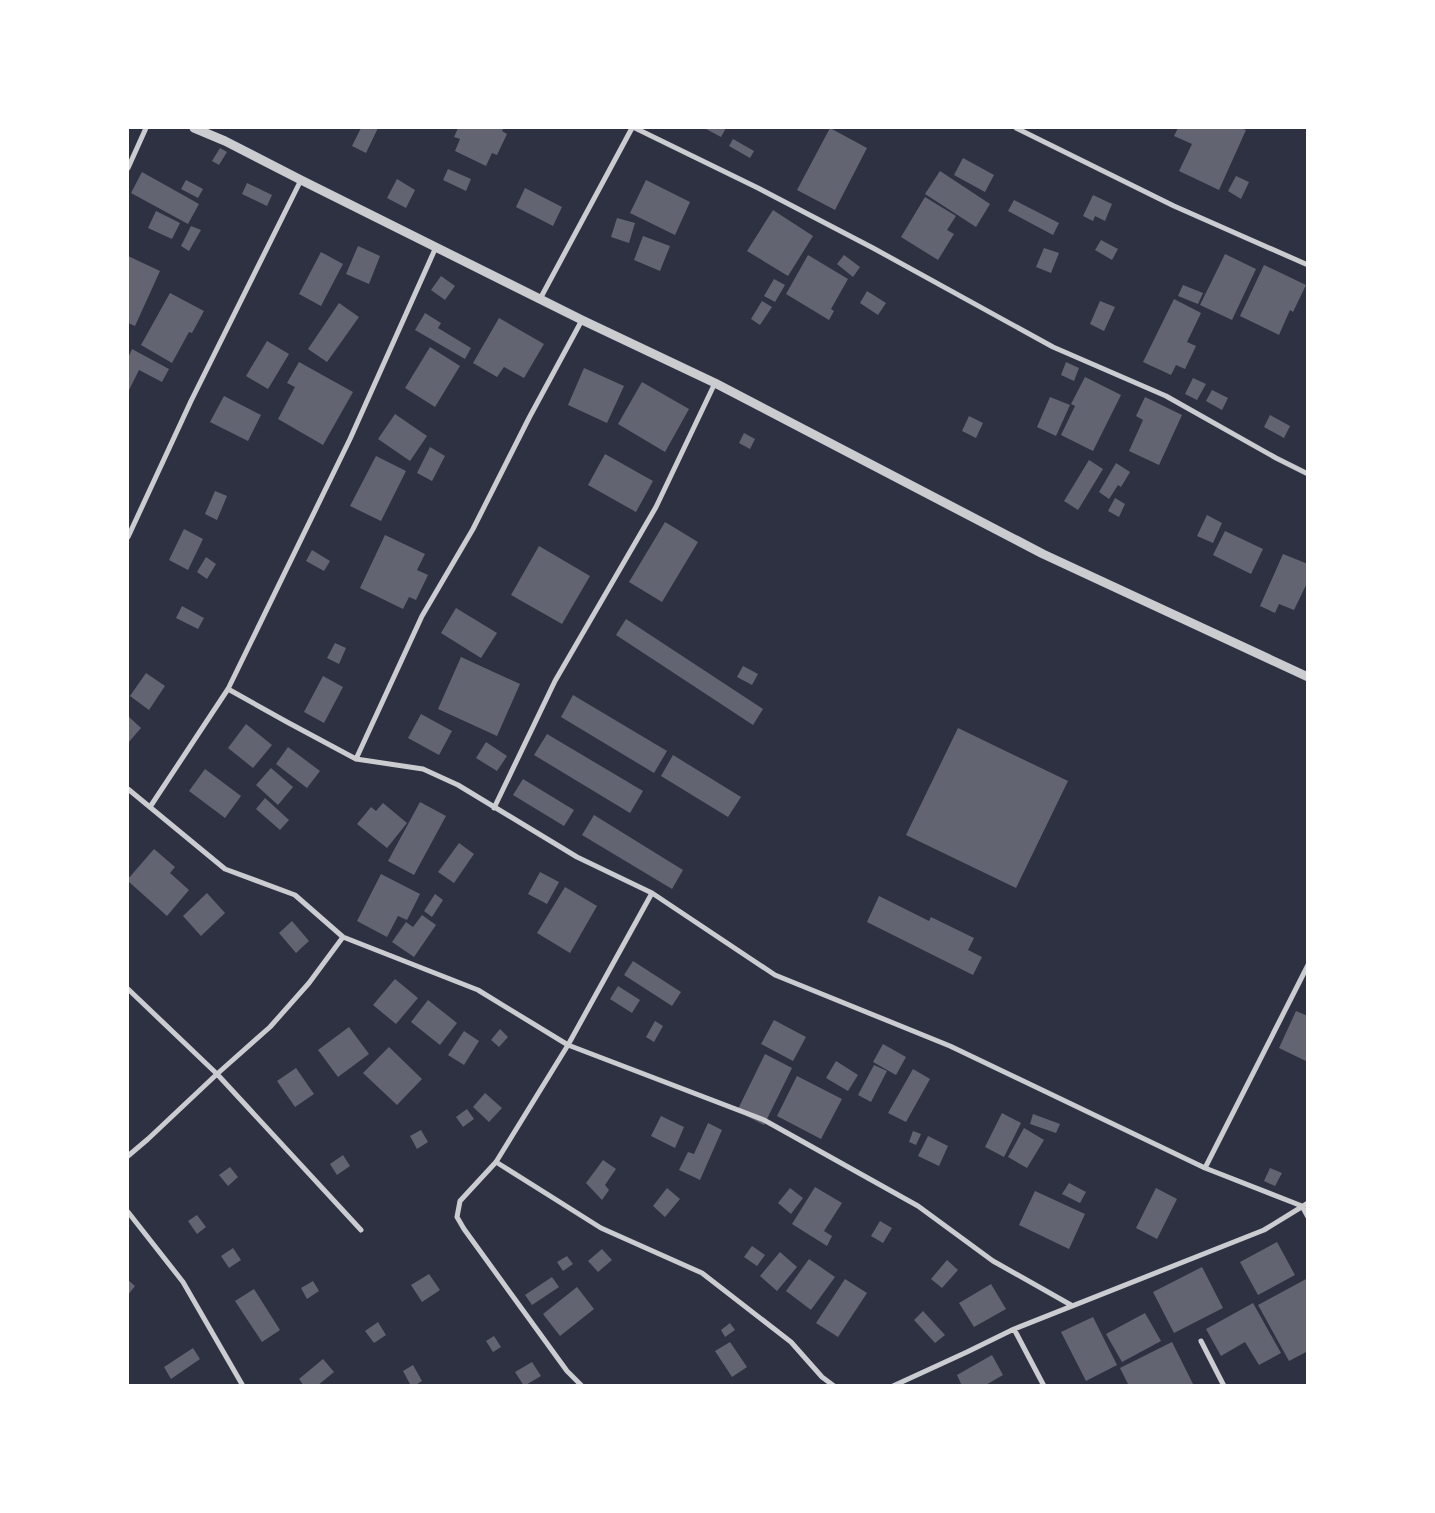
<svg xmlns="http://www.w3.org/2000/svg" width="1435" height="1513" font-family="Georgia,serif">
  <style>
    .building { fill: #626471 }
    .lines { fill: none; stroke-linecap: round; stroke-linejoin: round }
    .minor { stroke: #caccd0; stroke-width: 5 }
    .tertiary { stroke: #caccd0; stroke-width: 9 }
  </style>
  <rect width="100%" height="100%" fill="#2d3142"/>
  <path class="building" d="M361,128H378L366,153L352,146Z
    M458,128H504L502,131L507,134L497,155L492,153L486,166L455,151L460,139L454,137Z
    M706,128H726L721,137L706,129Z
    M830,128L867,148L835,210L797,190Z
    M1178,128H1240L1246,130L1219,190L1179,171L1192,144L1174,136Z
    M733,139L754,151L750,158L729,146Z
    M220,148L227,152L219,165L212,161Z
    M963,158L994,175L985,192L954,175Z
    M448,169L471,179L466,191L443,180Z
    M940,171L990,204L976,227L925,194Z
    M142,172L199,204L188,224L131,193Z
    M1236,176L1249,182L1241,199L1228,191Z
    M397,179L415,190L406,208L387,198Z
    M186,180L203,189L198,198L181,189Z
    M646,180L690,202L675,235L630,213Z
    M247,183L272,195L267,206L242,194Z
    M525,188L562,207L553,226L516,207Z
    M1093,195L1112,204L1105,221L1095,216L1093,221L1083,216Z
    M925,197L956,216L947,230L954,234L938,260L901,237Z
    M1014,200L1059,223L1053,235L1008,211Z
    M773,210L813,236L788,276L747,251Z
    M156,211L180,223L172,239L148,228Z
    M617,218L635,223L629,243L611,237Z
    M191,226L201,230L189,251L181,246Z
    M643,236L670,246L660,271L634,260Z
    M1101,240L1118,249L1112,260L1095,250Z
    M358,246L380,256L369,284L346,274Z
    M1044,248L1059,253L1051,273L1036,267Z
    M321,252L343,264L321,306L299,294Z
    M1225,254L1256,269L1232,320L1200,305Z
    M808,255L848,279L831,309L834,311L829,320L786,294Z
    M844,255L860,267L853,277L837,264Z
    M128,256L160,271L135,326L128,323Z
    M1264,265L1306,285L1293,312L1290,310L1279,335L1240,316Z
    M441,276L455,286L445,300L431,290Z
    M774,279L785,285L775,302L764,296Z
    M1183,285L1203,293L1198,304L1178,296Z
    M867,291L886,303L878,315L860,303Z
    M170,293L204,311L192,333L189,332L172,363L141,345Z
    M1174,299L1201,313L1187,342L1196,346L1185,369L1176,365L1171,375L1143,362Z
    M762,301L772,307L760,325L751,319Z
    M1100,301L1115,307L1104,331L1090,324Z
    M339,303L359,317L327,362L308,349Z
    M425,313L441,323L438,328L471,348L465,359L415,330Z
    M499,318L544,344L524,378L504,367L497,377L473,363Z
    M267,341L289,354L268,389L246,376Z
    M430,347L460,366L435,407L405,388Z
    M132,349L169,369L162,382L139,370L128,392V358Z
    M299,362L353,392L323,445L278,419L295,387L287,383Z
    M1066,362L1079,368L1074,381L1061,375Z
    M584,368L624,386L607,423L568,405Z
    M1085,377L1121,395L1093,451L1061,435L1075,406L1071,404Z
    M1193,378L1206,384L1197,400L1185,394Z
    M642,382L689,409L665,452L618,424Z
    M1212,390L1228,398L1222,410L1206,401Z
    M224,396L261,415L248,441L210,422Z
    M1050,397L1070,405L1056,436L1037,427Z
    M1145,397L1182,415L1159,465L1129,451L1143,420L1136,416Z
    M395,414L427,436L410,461L378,439Z
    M1270,415L1290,426L1284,438L1264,427Z
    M969,416L983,423L976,438L962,431Z
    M744,433L755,439L750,449L739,443Z
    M430,447L445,456L432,481L417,473Z
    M605,454L653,481L636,512L588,485Z
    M376,456L406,471L381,521L350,506Z
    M1089,460L1103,469L1078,510L1064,501Z
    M1116,463L1130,472L1121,487L1118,485L1109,499L1099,492Z
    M215,491L227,496L217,520L205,514Z
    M1115,498L1125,504L1119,517L1108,511Z
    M1207,515L1222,523L1213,543L1197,536Z
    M665,522L698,542L662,602L629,582Z
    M184,529L203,539L188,570L169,560Z
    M1225,531L1263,549L1251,574L1213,555Z
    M385,535L425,554L417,570L428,575L416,600L409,597L403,609L360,588Z
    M539,546L590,576L562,624L511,595Z
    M312,550L330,561L324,571L306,561Z
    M1283,554L1308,564V581L1294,610L1279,604L1275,613L1260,606Z
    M206,557L216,564L207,579L197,572Z
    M182,606L204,618L198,629L176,618Z
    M456,608L497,633L481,658L441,633Z
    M626,619L763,709L753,725L616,635Z
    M335,643L346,648L339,664L327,658Z
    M461,657L520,684L497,736L438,709Z
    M743,666L758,674L752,685L737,677Z
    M146,673L165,686L149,710L130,696Z
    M323,676L343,687L324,723L304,712Z
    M573,695L667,751L654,773L561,717Z
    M421,714L452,731L439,755L408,738Z
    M128,716L141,728L128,743Z
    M246,724L272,745L253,768L228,748Z
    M958,728L1068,781L1016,888L906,835Z
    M547,734L643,791L630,813L534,755Z
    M486,742L507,756L497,771L476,758Z
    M288,747L320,771L307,788L276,764Z
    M673,755L741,797L728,817L661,776Z
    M271,768L293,787L278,805L256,785Z
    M205,769L241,796L225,818L189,791Z
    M523,779L574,810L564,826L513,795Z
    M265,798L289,820L280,830L256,809Z
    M420,802L446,816L414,875L388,861Z
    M383,803L407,823L387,848L357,824L371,807L376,811Z
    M594,815L683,870L672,889L582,835Z
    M459,843L474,854L454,883L438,872Z
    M154,849L175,867L170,873L189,890L167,916L128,881V879Z
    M540,872L559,882L547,904L528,894Z
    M381,874L420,894L407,920L398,916L387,937L357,921Z
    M565,887L597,906L570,953L537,933Z
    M207,893L225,913L201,936L183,916Z
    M435,894L443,900L432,917L424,911Z
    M879,896L929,921L931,917L974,938L968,950L982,957L973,975L867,922Z
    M422,915L436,925L414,957L392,942L406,922L413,927Z
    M292,921L309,941L296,953L279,933Z
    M633,961L681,992L672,1006L624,975Z
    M395,979L418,998L396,1024L373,1005Z
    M618,986L640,1000L632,1013L610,999Z
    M428,1000L457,1023L440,1045L411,1022Z
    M1296,1011L1308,1016V1062L1279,1048Z
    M774,1020L806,1037L793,1061L761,1044Z
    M655,1021L663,1026L654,1042L646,1037Z
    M349,1027L369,1054L338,1077L318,1050Z
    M500,1029L508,1037L499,1047L491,1040Z
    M464,1031L479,1041L464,1065L448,1055Z
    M883,1044L906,1057L896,1075L873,1062Z
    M389,1047L422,1079L397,1105L363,1073Z
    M765,1054L792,1068L764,1125L737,1111Z
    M836,1061L858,1075L848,1091L826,1078Z
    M874,1065L887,1071L871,1102L858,1095Z
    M296,1068L314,1094L295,1107L277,1081Z
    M913,1069L930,1079L906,1122L888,1113Z
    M797,1076L842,1099L821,1139L777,1116Z
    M485,1093L502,1108L489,1122L473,1107Z
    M467,1109L474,1119L463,1127L456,1117Z
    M1002,1113L1021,1123L1004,1157L985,1147Z
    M1033,1114L1060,1124L1056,1133L1030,1124Z
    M661,1116L684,1127L675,1148L651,1136Z
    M708,1123L722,1130L700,1180L679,1170L688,1152L694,1154Z
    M1024,1128L1044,1140L1027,1168L1008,1157Z
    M421,1130L428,1142L417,1149L410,1136Z
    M913,1131L921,1134L916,1145L909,1142Z
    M928,1136L948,1146L939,1166L918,1156Z
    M343,1155L350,1166L337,1175L330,1164Z
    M603,1160L616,1169L605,1185L609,1190L602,1200L586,1183Z
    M230,1167L238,1177L228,1186L219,1175Z
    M1270,1168L1282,1173L1275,1186L1264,1181Z
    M1069,1183L1086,1192L1080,1203L1062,1194Z
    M815,1187L842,1203L824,1231L832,1236L827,1246L792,1224Z
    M667,1188L680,1199L665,1217L653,1206Z
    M790,1188L803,1198L791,1214L778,1203Z
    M1156,1188L1177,1199L1157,1239L1136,1228Z
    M1035,1191L1085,1214L1069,1249L1019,1225Z
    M197,1215L206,1227L197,1234L188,1221Z
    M880,1221L892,1228L883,1243L871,1236Z
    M1277,1242L1295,1275L1258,1295L1240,1262Z
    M752,1246L765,1255L757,1266L744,1257Z
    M233,1248L241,1260L229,1268L221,1256Z
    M602,1249L612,1260L598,1272L588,1261Z
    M780,1252L797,1267L777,1291L760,1276Z
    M567,1256L573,1264L563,1271L557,1262Z
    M809,1259L835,1277L811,1310L786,1291Z
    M947,1260L958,1270L942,1288L931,1279Z
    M1202,1267L1223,1308L1174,1333L1153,1292Z
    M429,1274L440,1290L422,1302L411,1285Z
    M552,1277L559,1287L532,1305L525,1295Z
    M1308,1278V1351L1289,1361L1258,1305Z
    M845,1279L867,1293L838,1337L816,1323Z
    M128,1280L135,1286L128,1295Z
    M313,1281L319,1291L307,1299L301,1288Z
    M991,1284L1006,1309L974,1327L959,1303Z
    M577,1287L594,1309L560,1336L543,1314Z
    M254,1289L280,1330L262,1342L235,1301Z
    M1253,1303L1281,1353L1259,1365L1245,1342L1221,1356L1206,1329Z
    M923,1311L945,1335L935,1343L914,1320Z
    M1145,1313L1161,1341L1122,1362L1106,1334Z
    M1093,1317L1117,1365L1086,1381L1061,1332Z
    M378,1322L386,1335L374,1343L365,1331Z
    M730,1323L735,1330L725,1337L721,1330Z
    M494,1336L501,1347L493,1352L486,1341Z
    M730,1342L747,1367L732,1377L715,1351Z
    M1172,1342L1194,1386H1129L1120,1368Z
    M193,1348L200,1359L171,1379L164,1367Z
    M992,1355L1003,1375L984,1386H962L957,1375Z
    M323,1359L334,1372L317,1386H304L299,1379Z
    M532,1362L541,1376L524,1386L515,1372Z
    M413,1365L422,1381L414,1386H411L403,1371Z"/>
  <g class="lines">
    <path class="minor" d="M635,128L758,188L873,248L1053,347L1166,396L1276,458L1308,474
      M1016,128L1174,206L1308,265
      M128,168L146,128
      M540,299L632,128
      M128,537L191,401L301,180
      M228,689L287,722L356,759L423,769L458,785L577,857L652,893L775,975L950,1046L1205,1168L1302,1206L1308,1217
      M356,759L422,616L473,529L529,418L582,320
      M128,789L225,869L295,895L343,937L478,990L568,1045L764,1120L918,1206L993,1261L1071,1305
      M150,807L228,689L350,439L436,247
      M494,808L555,681L656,507L715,383
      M128,989L217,1074L361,1230
      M128,1156L148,1139L217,1074L270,1027L309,983L343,937
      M496,1162L601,1228L702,1273L791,1342L822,1377L834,1386
      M1205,1168L1308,965
      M128,1212L183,1282L243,1386
      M1014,1329L1044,1386
      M1201,1341L1224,1386
      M582,1386L567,1371L464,1229L457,1217L460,1201L496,1162L568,1045L652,893
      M893,1386L967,1352L1014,1329L1264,1230L1308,1203"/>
    <path class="tertiary" d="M194,128L225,141L301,180L582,320L715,383L1043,554L1308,677"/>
  </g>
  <rect width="1435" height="1513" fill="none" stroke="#ffffff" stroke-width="258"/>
</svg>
